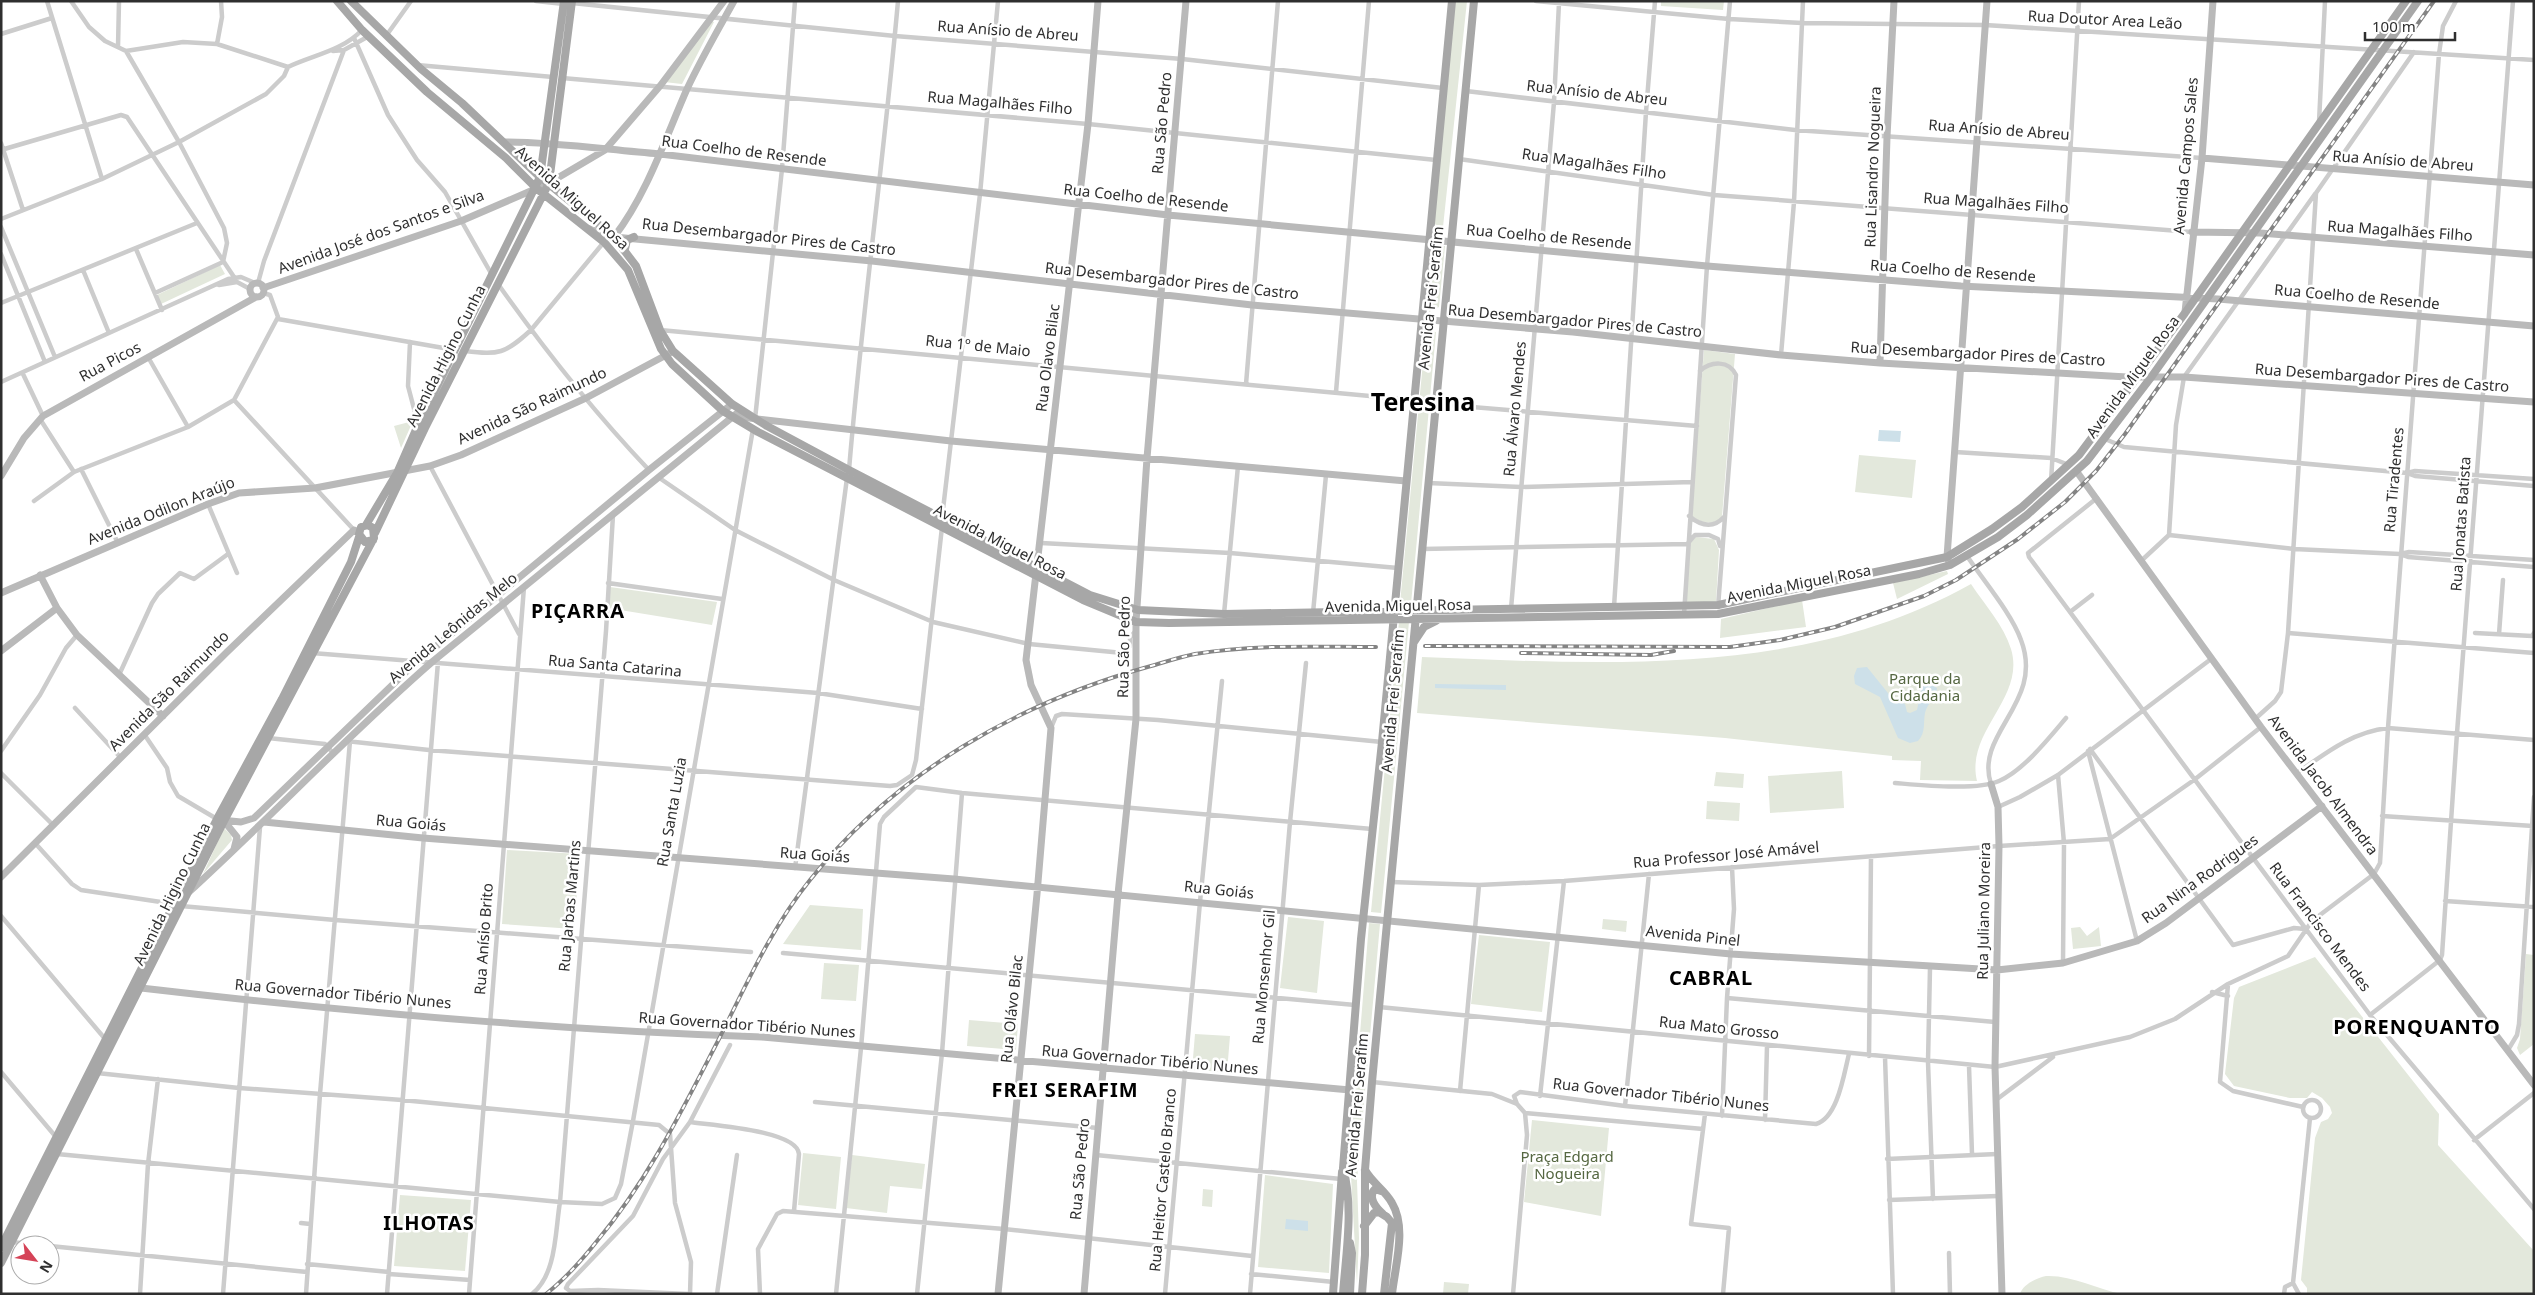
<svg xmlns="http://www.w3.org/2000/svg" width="2535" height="1295" font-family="'Noto Sans',sans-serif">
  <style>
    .green { fill: #e3e8dc }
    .water { fill: #cde0e9 }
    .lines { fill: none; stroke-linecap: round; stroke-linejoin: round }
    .street { stroke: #ccc; stroke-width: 4.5 }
    .secondary { stroke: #b9b9b9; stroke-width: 7 }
    .primary { stroke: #a7a7a7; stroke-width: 8 }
    .rail-casing { stroke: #848484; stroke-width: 4 }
    .rail { stroke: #fff; stroke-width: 2; stroke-dasharray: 5.5; stroke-linecap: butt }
    .labels { text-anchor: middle; stroke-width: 5; stroke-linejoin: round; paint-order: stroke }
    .street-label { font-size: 15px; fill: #2f2f2f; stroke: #fff }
    .park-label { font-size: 15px; fill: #556741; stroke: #fff }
    .district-label { font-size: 20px; font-weight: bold; letter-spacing: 1px; fill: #000; stroke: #fff }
    .town-label { font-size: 25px; font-weight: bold; fill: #000; stroke: #fff }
  </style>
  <rect width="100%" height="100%" fill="#fff"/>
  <path class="green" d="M1455,1H1467L1443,227L1434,224Z
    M1661,1H1724L1723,10L1661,6Z
    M711,21L714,22L682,84L664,82Z
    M1443,246H1445L1439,307L1429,312L1435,251Z
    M220,265L225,274L161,304L157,295Z
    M1426,331L1436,332L1411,604L1400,603Z
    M1704,350L1735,354L1722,517C1711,527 1702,522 1691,516Z
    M413,421L401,448L394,426Z
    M1859,455L1916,460L1912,498L1855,492Z
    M1696,537L1714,539L1719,550L1716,602H1686L1689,544Z
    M1947,571L1948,574L1897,599L1893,583Z
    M1971,584C1985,605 2004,626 2011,649C2026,698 1965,731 1977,781L1920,780L1921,761L1892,760V756L1725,738L1417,713L1422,657C1607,664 1803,678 1971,584Z
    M610,587L717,602L712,625L608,608Z
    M1802,600L1806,627L1720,638L1721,619Z
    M1399,622H1409L1381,913L1371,912Z
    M1842,771L1844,808L1770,813L1768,776Z
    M1716,772L1744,774L1743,788L1714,786Z
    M1707,801L1740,803L1739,821L1706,819Z
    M224,828L231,835L232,840L203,874Z
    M507,850L580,854L574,929L502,924Z
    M810,905L863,909L861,950L783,944Z
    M1288,917L1324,921L1317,993L1280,988Z
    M1603,919L1627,921L1626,932L1602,929Z
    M1369,923L1380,924L1357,1181L1359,1238L1357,1284L1350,1157Z
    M2080,927L2087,936L2099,927L2101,946L2073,949L2071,928Z
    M1479,935L1550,942L1542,1012L1471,1004Z
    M2526,954L2534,955V1044L2520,1055L2517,1048L2520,1039Z
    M2315,957L2439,1114L2438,1145L2534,1251V1294H2307V1288L2301,1280L2315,1138L2321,1122L2328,1119L2332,1113L2330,1107L2322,1098L2312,1092L2307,1098H2290L2234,1086L2225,1074L2234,998L2239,987Z
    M824,963L859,965L856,1001L821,999Z
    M969,1020L1018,1024L1016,1050L967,1046Z
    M1195,1034L1230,1036L1227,1072L1192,1070Z
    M1532,1120L1609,1128L1601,1216L1524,1202Z
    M803,1153L841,1157L836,1209L798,1205Z
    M852,1155L925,1164L922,1189L890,1186L887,1213L846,1208Z
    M1265,1175L1333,1184L1329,1273L1258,1267Z
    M1203,1189L1213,1190L1212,1207L1202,1206Z
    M400,1195L471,1200L465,1271L394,1266Z
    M2046,1276C2072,1275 2097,1289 2122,1294H2020C2023,1284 2037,1278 2046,1276Z
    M1444,1282L1469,1284L1468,1294H1443Z"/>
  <path class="water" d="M1879,430L1901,431L1900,442L1878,441Z
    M1867,667L1892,698L1905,704L1907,712L1910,713L1917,710L1922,687L1927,682L1937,688C1937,698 1927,703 1925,713C1923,724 1926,732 1918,741L1910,743L1898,738L1880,697L1855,684L1854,676L1857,668Z
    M1435,684L1506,685V690L1435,688Z
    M1286,1219L1308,1221V1231L1285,1229Z"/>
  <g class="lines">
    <path class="street" d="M47,1L102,179
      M71,1L89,27L105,41L126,51L183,42L217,44L288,67
      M536,1L564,4
      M1536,1L1729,19L1802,23L1985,25L2534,60
      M572,3L895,36L1182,59L1443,88
      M1,34L52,18
      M386,36L411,1
      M354,38L388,115L417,160L445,192L492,275
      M217,44L222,17L221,1
      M118,47L119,1
      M126,51L179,142L224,228L227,243L223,262
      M333,51L344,50L369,36
      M417,65L553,77
      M562,78L1088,124L1436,160
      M1466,91L1795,130L2202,158
      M2319,122L2325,1
      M1,143L23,210
      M1,150L121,115L127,117L234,277
      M1459,159L1714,195L2192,232
      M1,219L102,179L179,142L266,94L284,76L288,67C313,55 342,51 362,30
      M1,227L55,357
      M136,249L162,310
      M1,254L45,362
      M83,270L109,333
      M258,283L264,261L344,50
      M498,284C544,349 594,412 649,470
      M219,285L237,282L250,289
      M155,293L223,262
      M1,303L197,223
      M278,319L455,350
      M660,330L1413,400
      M410,342L408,386L418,424
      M465,351C499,355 505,354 531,330L604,242
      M1781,355L1794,202L1803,1
      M148,357L188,427
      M1700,371C1711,361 1729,360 1736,375L1718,607
      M23,374L43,416
      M1,382L228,279L241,277L255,283
      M1246,384L1278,1
      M1336,392L1369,1
      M234,400L354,530
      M1436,404L1697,426
      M40,419L74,472
      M755,419L782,169L795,1
      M2105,439L2124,447L2407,473L2415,471L2534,479
      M1955,452L2051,458L2069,465
      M430,466L519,634
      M81,469L118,543
      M849,470C862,313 884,158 898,1
      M2407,473L2415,476L2534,486
      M658,477L735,530L834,580L933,622L1029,644L1123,653L1130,646V638L1136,630
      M2051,482L2079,1
      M1428,483L1521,487L1692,482
      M2097,498L2028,553L2029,557L2370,1015L2534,1209
      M34,501L74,472L188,427L234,400L278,317L270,295L263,293
      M208,504L237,573
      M1689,516C1701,526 1713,529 1724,517
      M942,518L980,194L998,1
      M2169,535L2176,425L2184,377L2315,194
      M1041,543L1230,553L1398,568
      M1688,543L1695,535H1709L1718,539L1720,546
      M1422,549L1687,544
      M2400,554L2408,557L2534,567
      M1967,556C1983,580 2012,614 2021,640C2045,703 1974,733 1991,784
      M2141,561L2169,535L2294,549L2400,554L2409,552L2534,560
      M608,583L722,599
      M1614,607L1646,112L1655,1
      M1511,609L1554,102L1559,3
      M2070,612L2092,595
      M1313,613L1326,475
      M1224,614L1238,466
      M1684,615L1707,266L1730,1
      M2288,633L2534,653
      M2475,633L2532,636L2534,633
      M2499,634L2503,580
      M312,653L818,693L922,709
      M119,675L152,603L158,594L180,573L194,579L228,554
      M75,708L121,758
      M2255,719L2275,701L2281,692L2288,633L2316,193L2414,52
      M1051,728L1056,716L1062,714L1158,720L1382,742
      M144,734L167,768L170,782L178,796L217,819
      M268,738L325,744L333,753
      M346,741L429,750L890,786L897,785L912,775L916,760L942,527
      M2090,749L2233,945L2294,928L2305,929
      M1,751L40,695L66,648L77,635
      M2088,751L2137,941
      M1,773L53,825
      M2297,773C2326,753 2352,732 2388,728L2534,740
      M2058,775L2064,843L2063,963
      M1895,783C1920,785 1977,791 1999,781C2023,771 2049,738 2066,718
      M1998,807L2020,797L2058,775L2211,659
      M2382,816L2533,826
      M35,843L72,884L81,890L174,904
      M795,868L847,478
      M1391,882L1479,885L1564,881L1999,846L2110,839L2194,780L2261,727
      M2445,901L2534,907
      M181,906L335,920L751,952
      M1,916L106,1040
      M783,953L1355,1005
      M1930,968L1928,1062L1933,1199
      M2228,984L2220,1082L2233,1091L2303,1107
      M2212,992L2228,996
      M1727,998L1995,1022
      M1379,1007L1995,1067L2130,1037L2175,1019L2228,984L2288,956L2312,921L2374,874L2380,863L2388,728L2439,54L2443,26L2456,1
      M2370,1015L2440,960L2442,955L2457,733L2513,1
      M2508,1050L2517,1035L2519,1024L2534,797
      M1869,1056L1871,856
      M1885,1057L1893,1294
      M1969,1066L1972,1154
      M1,1072L56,1137
      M97,1073L239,1088L402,1100L659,1125L670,1134L675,1203L691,1262L690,1294
      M1372,1082L1492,1094L1517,1104L1525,1113L1703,1129
      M1460,1091L1479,885
      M1540,1096L1564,881
      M1996,1100L2053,1057
      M2303 1109a9 9 0 1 1 18 0a9 9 0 1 1-18 0Z
      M815,1102L1098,1128
      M1517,1104L1514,1096L1520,1092L1625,1106L1816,1124C1838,1118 1844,1073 1849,1054
      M1625,1106L1649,874
      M1705,1114L1691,1224L1729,1228L1723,1294
      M1722,1116L1727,998L1734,909L1732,867
      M1765,1120L1767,1046
      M690,1122C709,1125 797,1130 799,1154L794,1211
      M2474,1140L2534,1093
      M57,1154L560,1202L602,1204L615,1198L621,1184L633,1121L753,429
      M1096,1155L1341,1179
      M1887,1159L1997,1154
      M1889,1200L1998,1196
      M301,1223L310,1224
      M12,1242L37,1245
      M50,1246L307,1272
      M1949,1253L1950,1294
      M307,1264L389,1272
      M389,1274L470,1280
      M1251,1274L1334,1282
      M140,1294L148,1164L158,1079
      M223,1294L260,827
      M306,1294L320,1094L350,741
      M387,1294L438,662
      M469,1294L524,587
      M532,1294C557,1274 555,1231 560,1202L606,631L613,515
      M689,1294L598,1290L570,1291L566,1288L568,1284L633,1216L663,1159L690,1122L730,1045
      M717,1294L737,1155
      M760,1294L758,1249L777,1214L783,1211L1004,1229L1252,1256
      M836,1294L861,1048L880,824L884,817L916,787L962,793L1372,829
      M917,1294L942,1053L962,793
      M1165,1294L1200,902L1222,681
      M1250,1294L1290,822L1306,663
      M1513,1294L1527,1135L1525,1113
      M2284,1294L2285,1287L2293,1283
      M2299,1294L2293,1283L2310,1118"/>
    <path class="secondary" d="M505,142C558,142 608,150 660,154L1168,215L1707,266L1961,286L2218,299L2534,326
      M2202,158L2534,185
      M587,228L614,237L872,261L1252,305L1573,332L1781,355L1880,363L2127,377H2184L2534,402
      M2192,232L2260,233L2534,255
      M614,237C647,194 665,139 687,89C701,59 718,30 734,1
      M250 290a7 7 0 1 1 14 0a7 7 0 1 1-14 0Z
      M263,288L461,221L549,183L605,150L660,86L724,1
      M2185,312L2202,158L2213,1
      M1880,363L1887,137L1894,1
      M732,416L951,441L1406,481
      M2077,472L2261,727L2534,1085
      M1,476L24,438L43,416L256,297
      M1949,562L1947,557L1987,1
      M40,575L57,608L77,635L163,716
      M1,593L208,504L239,493L315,488L430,466L461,455L586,398L670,353
      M1,651L57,608
      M1991,784L1998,807L1999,846L1995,1067L2002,1294
      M221,820L241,822L254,818L410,668L649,470L732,404
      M224,821L237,837L234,849
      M264,822L423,838L954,879L1731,954L1997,970L2063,963L2137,941L2166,923L2322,806
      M1,877L227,652L354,530L359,532
      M189,892C272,816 348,735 432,662L741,410
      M141,988C347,1012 555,1030 762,1037L1350,1090
      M998,1294L1037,894L1051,728L1031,685L1026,660L1088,124L1098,1
      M1084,1294L1118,894L1136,719V622L1147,458L1186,1"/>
    <path class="primary" d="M337,1L362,30L427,92L506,158L536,188L604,242L628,270L661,349L672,364L723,411L758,432L1083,600L1136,622L1169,623L1718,614L1919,574L1950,565L1998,537L2027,515L2087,461L2152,376L2418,1
      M351,1L421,69L462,103L540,177L614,237L636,266L660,330L673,351L732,404L767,426L849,470L1090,595L1138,610L1224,614L1718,605L1947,557L1992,529L2022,507L2079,455L2185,313L2406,1
      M625,249L627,240L634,237
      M366,525L397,473L418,425L540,177L564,1
      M375,533L425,428L549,183L572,1
      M1414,642L1424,627L1436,621
      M1365,1170C1372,1183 1385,1190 1392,1203C1407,1228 1395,1266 1392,1294
      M1381,1191L1375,1189C1367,1197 1376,1208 1383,1214
      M1364,1226L1374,1213L1379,1212L1387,1217L1392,1223L1384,1294
      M1350,1243L1352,1253L1350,1294
      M1,1247L217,819L282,699L351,562L359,537
      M1,1263L224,821L374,538L373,528L368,525L361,527L359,534L365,542L373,540
      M1333,1294L1342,1172
      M1343,1294C1346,1253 1354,1207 1343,1168L1361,939L1382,742L1452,1
      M1362,1294L1365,1255V1170L1372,1082L1474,1"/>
    <defs>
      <path id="rail" d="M1425,646L1730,647L1780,640L1835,627L1924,596L1956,580L2018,539L2065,502L2096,471L2125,434L2434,1
        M1521,653L1651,655L1674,651
        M546,1294C565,1279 582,1260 597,1241C649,1179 683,1108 720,1037C747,983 772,927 810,880C896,772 1020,702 1151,666C1165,662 1180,657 1195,654C1254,644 1316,647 1376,647"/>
    </defs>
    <use href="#rail" class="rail-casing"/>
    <use href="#rail" class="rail"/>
  </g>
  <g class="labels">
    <g class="street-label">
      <text transform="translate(2105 20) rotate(3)" y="5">Rua Doutor Area Leão</text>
      <text transform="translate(1008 31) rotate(4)" y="5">Rua Anísio de Abreu</text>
      <text transform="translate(1597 93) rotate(6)" y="5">Rua Anísio de Abreu</text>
      <text transform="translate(1000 103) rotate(5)" y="5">Rua Magalhães Filho</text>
      <text transform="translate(1162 123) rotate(-85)" y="5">Rua São Pedro</text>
      <text transform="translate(1999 130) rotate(4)" y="5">Rua Anísio de Abreu</text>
      <text transform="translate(744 151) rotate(7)" y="5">Rua Coelho de Resende</text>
      <text transform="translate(2186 156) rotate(-85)" y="5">Avenida Campos Sales</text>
      <text transform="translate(2403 161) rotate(4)" y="5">Rua Anísio de Abreu</text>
      <text transform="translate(1594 164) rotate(8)" y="5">Rua Magalhães Filho</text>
      <text transform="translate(1873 167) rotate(-88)" y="5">Rua Lisandro Nogueira</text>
      <text transform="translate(572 198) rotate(42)" y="5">Avenida Miguel Rosa</text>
      <text transform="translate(1146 198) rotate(6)" y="5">Rua Coelho de Resende</text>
      <text transform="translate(1996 203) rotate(4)" y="5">Rua Magalhães Filho</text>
      <text transform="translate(2400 231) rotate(4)" y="5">Rua Magalhães Filho</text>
      <text transform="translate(381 232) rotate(-20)" y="5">Avenida José dos Santos e Silva</text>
      <text transform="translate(769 237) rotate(6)" y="5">Rua Desembargador Pires de Castro</text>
      <text transform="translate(1549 237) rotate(5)" y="5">Rua Coelho de Resende</text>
      <text transform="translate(1953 271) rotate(4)" y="5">Rua Coelho de Resende</text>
      <text transform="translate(1172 281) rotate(6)" y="5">Rua Desembargador Pires de Castro</text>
      <text transform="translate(2357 297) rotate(5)" y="5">Rua Coelho de Resende</text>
      <text transform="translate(1431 298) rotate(-84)" y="5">Avenida Frei Serafim</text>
      <text transform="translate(1575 321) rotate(5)" y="5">Rua Desembargador Pires de Castro</text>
      <text transform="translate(978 346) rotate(6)" y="5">Rua 1º de Maio</text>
      <text transform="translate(1978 354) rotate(3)" y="5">Rua Desembargador Pires de Castro</text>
      <text transform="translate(446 356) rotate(-63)" y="5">Avenida Higino Cunha</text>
      <text transform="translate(1048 358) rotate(-83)" y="5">Rua Olavo Bilac</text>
      <text transform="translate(110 362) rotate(-28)" y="5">Rua Picos</text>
      <text transform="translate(2133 377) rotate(-54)" y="5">Avenida Miguel Rosa</text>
      <text transform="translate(2382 378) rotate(4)" y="5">Rua Desembargador Pires de Castro</text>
      <text transform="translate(532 406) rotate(-25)" y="5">Avenida São Raimundo</text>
      <text transform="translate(1515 409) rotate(-85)" y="5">Rua Álvaro Mendes</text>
      <text transform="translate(2394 480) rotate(-85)" y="5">Rua Tiradentes</text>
      <text transform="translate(161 511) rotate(-22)" y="5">Avenida Odilon Araújo</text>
      <text transform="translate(2461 524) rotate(-86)" y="5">Rua Jonatas Batista</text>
      <text transform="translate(1000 542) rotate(27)" y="5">Avenida Miguel Rosa</text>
      <text transform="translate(1799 584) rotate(-11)" y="5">Avenida Miguel Rosa</text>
      <text transform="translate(1398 606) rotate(-1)" y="5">Avenida Miguel Rosa</text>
      <text transform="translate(453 628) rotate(-40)" y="5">Avenida Leônidas Melo</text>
      <text transform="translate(1124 647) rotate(-89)" y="5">Rua São Pedro</text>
      <text transform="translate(615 666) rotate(5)" y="5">Rua Santa Catarina</text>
      <text transform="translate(169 691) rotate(-45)" y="5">Avenida São Raimundo</text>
      <text transform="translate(1393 701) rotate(-85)" y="5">Avenida Frei Serafim</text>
      <text transform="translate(2323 785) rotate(53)" y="5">Avenida Jacob Almendra</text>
      <text transform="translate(672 812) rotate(-80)" y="5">Rua Santa Luzia</text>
      <text transform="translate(411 823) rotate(5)" y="5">Rua Goiás</text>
      <text transform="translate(815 855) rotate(4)" y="5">Rua Goiás</text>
      <text transform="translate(1726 855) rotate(-5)" y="5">Rua Professor José Amável</text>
      <text transform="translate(2200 879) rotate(-36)" y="5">Rua Nina Rodrigues</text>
      <text transform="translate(1219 890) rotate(6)" y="5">Rua Goiás</text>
      <text transform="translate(172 894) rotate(-64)" y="5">Avenida Higino Cunha</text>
      <text transform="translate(570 906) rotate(-85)" y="5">Rua Jarbas Martins</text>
      <text transform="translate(1984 911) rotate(-89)" y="5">Rua Juliano Moreira</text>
      <text transform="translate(2320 927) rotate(53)" y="5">Rua Francisco Mendes</text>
      <text transform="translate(1693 936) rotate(6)" y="5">Avenida Pinel</text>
      <text transform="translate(484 939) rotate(-86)" y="5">Rua Anísio Brito</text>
      <text transform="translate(1264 977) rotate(-85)" y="5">Rua Monsenhor Gil</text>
      <text transform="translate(343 994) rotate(5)" y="5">Rua Governador Tibério Nunes</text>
      <text transform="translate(1012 1009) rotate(-84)" y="5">Rua Olávo Bilac</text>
      <text transform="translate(747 1025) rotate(4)" y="5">Rua Governador Tibério Nunes</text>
      <text transform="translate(1719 1028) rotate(6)" y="5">Rua Mato Grosso</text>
      <text transform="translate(1150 1060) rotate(5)" y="5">Rua Governador Tibério Nunes</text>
      <text transform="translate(1661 1095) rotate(6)" y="5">Rua Governador Tibério Nunes</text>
      <text transform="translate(1357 1105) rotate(-85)" y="5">Avenida Frei Serafim</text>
      <text transform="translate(1080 1169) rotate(-85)" y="5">Rua São Pedro</text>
      <text transform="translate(1163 1180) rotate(-85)" y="5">Rua Heitor Castelo Branco</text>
    </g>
    <g class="park-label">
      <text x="1925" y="684">Parque da<tspan x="1925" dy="17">Cidadania</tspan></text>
      <text x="1567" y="1162">Praça Edgard<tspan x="1567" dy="17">Nogueira</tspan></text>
    </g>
    <g class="district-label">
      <text x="578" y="618">PIÇARRA</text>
      <text x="1711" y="985">CABRAL</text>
      <text x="2417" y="1034">PORENQUANTO</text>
      <text x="1065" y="1097">FREI SERAFIM</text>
      <text x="429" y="1230">ILHOTAS</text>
    </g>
    <g class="town-label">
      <text x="1423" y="411">Teresina</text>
    </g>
  </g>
  <rect width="2535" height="1295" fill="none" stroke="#2f2f2f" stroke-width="5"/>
  <g transform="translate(35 1260) rotate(121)"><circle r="24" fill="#ffffff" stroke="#acacac"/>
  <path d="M0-4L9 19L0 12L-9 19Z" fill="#d54357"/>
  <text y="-8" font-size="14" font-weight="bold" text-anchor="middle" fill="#2f2f2f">N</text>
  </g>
  <path d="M2365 32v8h90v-8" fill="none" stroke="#2f2f2f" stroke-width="2.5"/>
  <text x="2372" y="32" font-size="15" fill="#2f2f2f" stroke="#ffffff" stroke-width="4" paint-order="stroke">100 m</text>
</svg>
